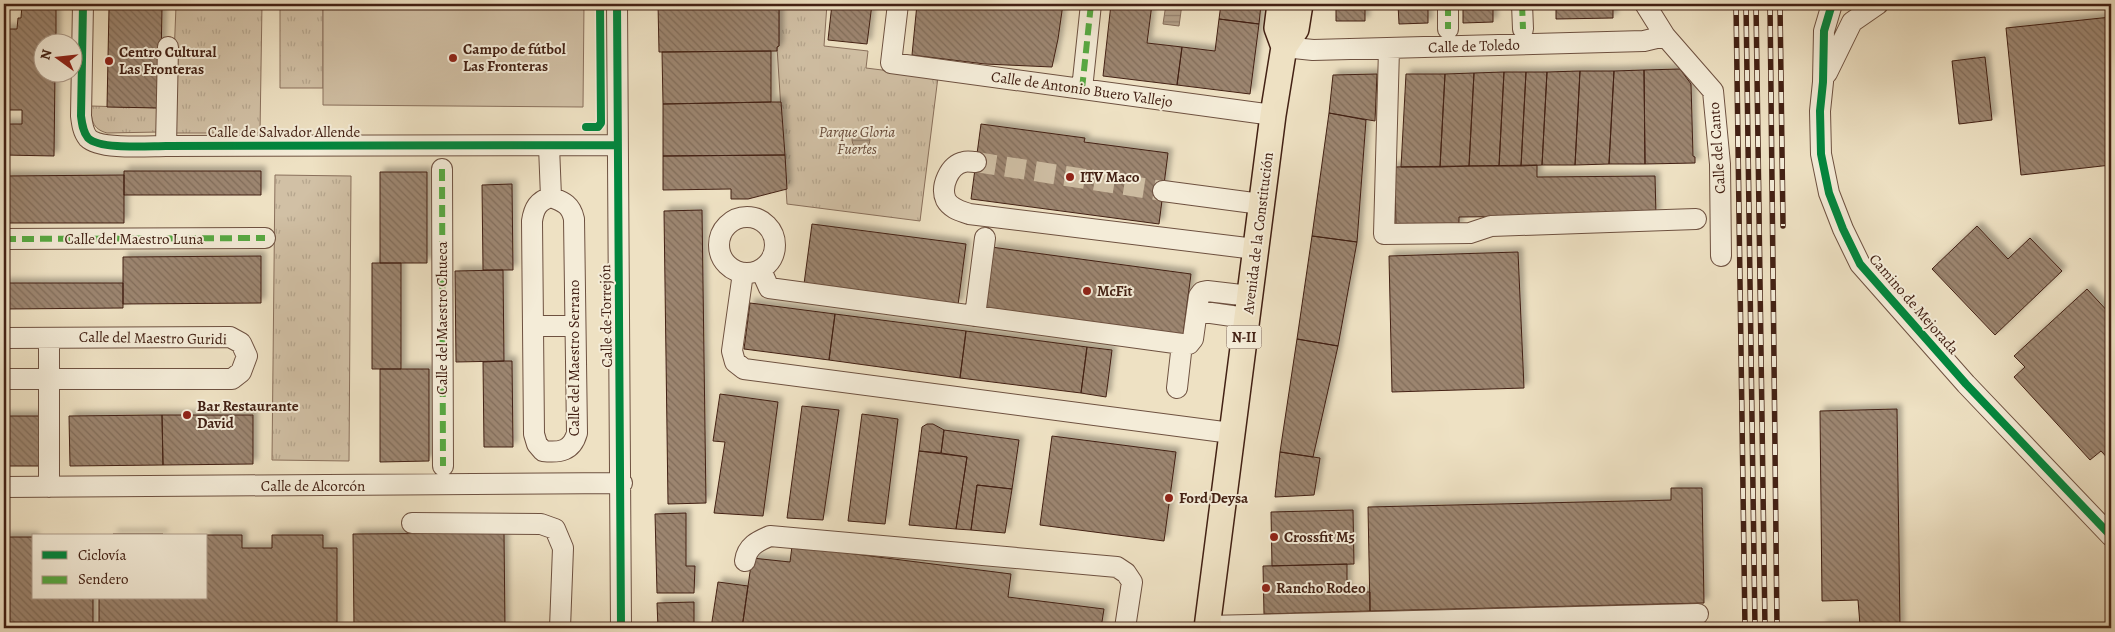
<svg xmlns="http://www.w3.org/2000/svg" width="2115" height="632" font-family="Alegreya,serif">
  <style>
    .grass { fill: url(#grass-tufts); stroke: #8a705c }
    .garden { fill: #d1c0a5; stroke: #8a705c }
    .water { fill: url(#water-rules); stroke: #876d5a }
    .building { fill: url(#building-back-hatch); stroke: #432114; filter: url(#shadow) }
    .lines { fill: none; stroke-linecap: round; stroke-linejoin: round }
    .minor-tunnel { stroke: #ccbba0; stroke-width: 20; stroke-dasharray: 20 10; stroke-linecap: butt }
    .minor-casing { stroke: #6e5140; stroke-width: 22 }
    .major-casing { stroke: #432114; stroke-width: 28 }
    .minor { stroke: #f4ecd8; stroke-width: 20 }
    .major { stroke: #eee1c3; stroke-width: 25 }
    .rail-casing { stroke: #432114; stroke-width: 5.5 }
    .rail { stroke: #f4ecd8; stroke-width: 4; stroke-dasharray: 11; stroke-linecap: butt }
    .quiet { stroke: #56aa42; stroke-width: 6; stroke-dasharray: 12 6; stroke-linecap: butt }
    .cycleway-casing { stroke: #f4ecd8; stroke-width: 11 }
    .cycleway { stroke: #00873e; stroke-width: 8 }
    .poi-dot { fill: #8f2418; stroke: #f4ecd8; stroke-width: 2 }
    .labels { text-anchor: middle; stroke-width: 4; stroke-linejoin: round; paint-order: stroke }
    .shield { fill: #f4ecd8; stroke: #785e4f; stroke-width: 1 }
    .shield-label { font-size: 14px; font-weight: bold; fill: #432114 }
    .street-label { font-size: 15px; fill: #432114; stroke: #f4ecd8 }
    .poi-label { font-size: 15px; font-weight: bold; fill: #432114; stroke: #f4ecd8; text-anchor: start }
    .park-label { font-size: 15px; font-style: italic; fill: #664938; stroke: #f4ecd8 }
  </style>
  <defs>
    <pattern id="grass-tufts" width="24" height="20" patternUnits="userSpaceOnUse" patternTransform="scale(1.25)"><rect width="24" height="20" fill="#d1c0a5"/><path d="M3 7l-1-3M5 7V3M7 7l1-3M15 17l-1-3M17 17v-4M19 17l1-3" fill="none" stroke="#b5a58d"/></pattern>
    <pattern id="water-rules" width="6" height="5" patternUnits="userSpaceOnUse" patternTransform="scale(1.25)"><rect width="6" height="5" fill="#b4a088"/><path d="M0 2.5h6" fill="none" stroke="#94826e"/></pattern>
    <pattern id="building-back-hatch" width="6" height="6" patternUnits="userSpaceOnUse" patternTransform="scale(1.25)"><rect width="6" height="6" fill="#9c856f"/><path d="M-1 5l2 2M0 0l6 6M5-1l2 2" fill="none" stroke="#816c5a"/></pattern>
    <filter id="shadow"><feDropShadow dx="4.5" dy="-4.5" stdDeviation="2.5" flood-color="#0004"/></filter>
  </defs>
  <rect width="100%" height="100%" fill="#eee1c3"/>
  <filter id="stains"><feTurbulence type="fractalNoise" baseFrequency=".004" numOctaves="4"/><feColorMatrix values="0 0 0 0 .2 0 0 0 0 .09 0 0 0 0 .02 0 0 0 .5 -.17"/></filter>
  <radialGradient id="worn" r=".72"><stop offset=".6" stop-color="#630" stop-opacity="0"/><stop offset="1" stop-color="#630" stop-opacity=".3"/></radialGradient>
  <path class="grass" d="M165,4H262L260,133H171L176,6H165Z
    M280,4H323V88H280Z
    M779,4H827L824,46L868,51L866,68L938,77L920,221L787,204L777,47L779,46Z
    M91,106L160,108L159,132L107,133C92,129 91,119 91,106Z
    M275,175L351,176L349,461L272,460Z"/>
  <path class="garden" d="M323,4H584L583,107L323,105Z"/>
  <path class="water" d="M1166,4H1182L1179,26L1163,24Z
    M852 140a9 9 0 1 1 18 0a9 9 0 1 1-18 0Z"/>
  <path class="building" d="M22,4H56V42H42V72H55L54,156L4,155V124H22V110H4V29H17L18,18H21Z
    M658,4H779V46L777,47V51L659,52Z
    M832,4H872L867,44L828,40Z
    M917,4H1063L1058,39L1052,67L985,64L912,55Z
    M1111,4H1152L1147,43L1182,47L1177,85L1103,76Z
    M1221,4H1261L1259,24L1219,19Z
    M1336,4H1365V21H1336Z
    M1398,4H1428V23L1399,24Z
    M1463,4H1493V22L1463,23Z
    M1556,4H1613V18L1556,19Z
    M109,8L162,9L160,108L107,107Z
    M2111,17V165L2021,175L2006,28Z
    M1219,19L1259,24L1250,94L1177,85L1182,47L1215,51Z
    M771,51V102L663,104L662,52Z
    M1985,57L1992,120L1959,124L1952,61Z
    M1680,69L1691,84L1693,156L1695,157V163L1645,164L1644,70Z
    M1644,70L1645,164H1609L1614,71Z
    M1580,71H1614L1609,164L1575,165Z
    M1580,71L1575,165H1542L1547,72Z
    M1504,72H1526L1521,166H1499Z
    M1504,72L1499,166H1469L1474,73Z
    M1526,72H1547L1542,165L1521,166Z
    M1474,73L1469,166L1440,167L1445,74Z
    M1377,74L1375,121L1329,113L1333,75Z
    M1406,74H1445L1440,167H1401Z
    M771,102H781L785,155L663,156V104Z
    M1329,113L1366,120L1357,242L1312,236Z
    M981,124L1085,138L1084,142L1168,153L1159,224L971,199Z
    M785,155L787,189L748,199H731V189L663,190V156Z
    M1537,165V177L1655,176L1656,215L1459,217V227L1396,229L1395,179L1391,167Z
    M124,171H261V195H124Z
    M380,172H427V263H380Z
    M124,175V223H4V176Z
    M512,184L513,270H483L482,185Z
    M702,210L706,503L668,504L664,211Z
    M812,224L966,244L958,305L804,284Z
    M1977,226L2008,259L2030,238L2062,271L1995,335L1932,269Z
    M1312,236L1357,242L1338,346L1297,339Z
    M991,247L1191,274L1183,335L983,308Z
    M1518,252L1524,388L1392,392L1389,256Z
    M261,256V303L123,304V257Z
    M372,263H401V369H372Z
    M503,270L504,361L456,362L455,271Z
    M4,283H123V308L4,309Z
    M2087,289L2111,315V462L2101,451L2090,460L2014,377L2025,367L2014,356Z
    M750,303L835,314L829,360L744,349Z
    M835,314L966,331L960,378L829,360Z
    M966,331L1087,347L1081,393L960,378Z
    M1297,339L1338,346L1313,457L1280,452Z
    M1087,347L1112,350L1106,397L1081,393Z
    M504,361H512L513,447H484L483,362Z
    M380,369H429V461L380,462Z
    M720,394L778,402L763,516L714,513L725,442L713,441Z
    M802,406L839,410L823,520L787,518Z
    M1897,409L1900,628H1822V625H1860L1858,600L1822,601L1820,411Z
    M862,414L898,419L885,524L848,521Z
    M162,415L163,465L70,466L69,416Z
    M162,415H253V464L163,465Z
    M4,416H39V466H4Z
    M927,424H933L944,430L941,453L919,451L922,427Z
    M944,430L1019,440L1012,489L977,485L971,530L956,529L967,457L941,453Z
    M1052,436L1176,452L1164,541L1040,525Z
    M919,451L967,457L956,529L909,525Z
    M1280,452L1320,458L1314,495L1275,497Z
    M977,485L1012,489L1005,533L971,530Z
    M1671,488H1702L1704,603L1370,611L1368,507L1671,500Z
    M1353,510L1354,564L1272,566L1271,512Z
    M686,513V566H695L694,593H657L655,514Z
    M504,533L505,628H354L353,534Z
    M113,534H163V536H113Z
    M193,535H242V548H272V535H323V548H337V628H99V598H206V536Z
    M4,537H34V598H93V628H4Z
    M792,546L1011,574L1008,597L1104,609L1101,628H742L752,558L790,562Z
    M1347,564V592H1370V611L1264,614L1263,566Z
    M718,582L748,586L742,628H711Z
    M694,602V628H658L657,603Z"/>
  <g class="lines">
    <path class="minor-tunnel" d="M976,162L1163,191"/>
    <defs>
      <path id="minor" d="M83,4L81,116C82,124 83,132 88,138C100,150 149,146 166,146L617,145
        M617,4L621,628
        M898,4L891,63L1273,115
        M1448,4V29
        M1522,4L1523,29
        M1645,4L1665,36L1713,91L1720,164L1721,256
        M1832,4L1824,31L1823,82L1820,111L1821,154L1829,193L1843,229L1860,264L1966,384L2111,536
        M1284,47L1313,50L1644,41L1665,36
        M1389,49L1384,234L1470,233L1491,226L1696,219
        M1827,73L1852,22L1878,4
        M1082,89L1091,4
        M166,146L168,47
        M549,146L551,197
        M976,162C972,162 967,161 964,162C949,165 940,187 946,200C951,209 961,211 969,214L1255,249
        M442,169L443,466
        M1163,191L1261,204
        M551,197C564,202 571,205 574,219L577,433C572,451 560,453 543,451L537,444L534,434L532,221C534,208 538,201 551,197Z
        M719 245a28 28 0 1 1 56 0a28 28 0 1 1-56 0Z
        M4,239L265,238
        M761,270L769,288L1182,344H1189L1193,339L1199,296L1202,292L1207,291L1250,296
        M743,273L732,351L735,362L744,369L1231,433
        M1197,311L1246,318
        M975,316L985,238
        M533,326H575
        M4,338L230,337L241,343L247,356L241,372L232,379H4
        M49,338V487
        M1177,388L1182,344
        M4,487L622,483
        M412,523L541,524L555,529L563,548L560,628
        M745,561C747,546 758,541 770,536L1117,567L1126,573L1132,582L1125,628
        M1207,626L1698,614"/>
      <path id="major" d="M1280,4L1277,28L1284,47
        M1207,628L1273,115L1284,47L1296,29L1300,4"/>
    </defs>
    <use href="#minor" class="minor-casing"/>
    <use href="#major" class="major-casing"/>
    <use href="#minor" class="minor"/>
    <use href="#major" class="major"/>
    <defs>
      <path id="rail" d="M1736,4L1745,628
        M1746,4L1755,628
        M1756,4L1765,628
        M1770,4L1777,628
        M1780,4L1783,226"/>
    </defs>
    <use href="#rail" class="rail-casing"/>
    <use href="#rail" class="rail"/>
    <path class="quiet" d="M1448,4V29
      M1522,4L1523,29
      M1082,89L1091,4
      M442,169L443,466
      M4,239L265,238"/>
    <defs>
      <path id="cycleway" d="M83,4L81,116C82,124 83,132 88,138C100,150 149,146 166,146L617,145
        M617,4L621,628
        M1832,4L1824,31L1823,82L1820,111L1821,154L1829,193L1843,229L1860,264L1966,384L2111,536
        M586,127H598L601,123L600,4"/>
    </defs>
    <use href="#cycleway" class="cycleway-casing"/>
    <use href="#cycleway" class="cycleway"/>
  </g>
  <g class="poi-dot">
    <circle cx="453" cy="58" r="5"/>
    <circle cx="109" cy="61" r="5"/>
    <circle cx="1070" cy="177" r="5"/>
    <circle cx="1087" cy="291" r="5"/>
    <circle cx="187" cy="415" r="5"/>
    <circle cx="1169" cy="498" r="5"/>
    <circle cx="1274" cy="537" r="5"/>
    <circle cx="1266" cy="588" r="5"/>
  </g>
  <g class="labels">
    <rect class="shield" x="1226.5" y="325.5" width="35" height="23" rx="4"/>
    <g class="shield-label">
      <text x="1244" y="342">N-II</text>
    </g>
    <g class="street-label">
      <text transform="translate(1474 46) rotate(-2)" y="5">Calle de Toledo</text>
      <text transform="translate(1082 89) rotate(8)" y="5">Calle de Antonio Buero Vallejo</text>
      <text x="284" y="137">Calle de Salvador Allende</text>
      <text transform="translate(1717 148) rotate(-94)" y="5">Calle del Canto</text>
      <text transform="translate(1258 233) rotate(-83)" y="5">Avenida de la Constitución</text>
      <text x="134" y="244">Calle del Maestro Luna</text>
      <text transform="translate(1914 304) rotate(49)" y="5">Camino de Mejorada</text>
      <text transform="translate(606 316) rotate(-91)" y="5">Calle de Torrejón</text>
      <text transform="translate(442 318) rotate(-90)" y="5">Calle del Maestro Chueca</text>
      <text transform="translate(153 338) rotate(1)" y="5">Calle del Maestro Guridi</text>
      <text transform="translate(574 358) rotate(-90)" y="5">Calle del Maestro Serrano</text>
      <text x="313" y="491">Calle de Alcorcón</text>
    </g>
    <g class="poi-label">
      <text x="463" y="54">Campo de fútbol<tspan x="463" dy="17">Las Fronteras</tspan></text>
      <text x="119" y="57">Centro Cultural<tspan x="119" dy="17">Las Fronteras</tspan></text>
      <text x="1080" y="182">ITV Maco</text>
      <text x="1097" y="296">McFit</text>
      <text x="197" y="411">Bar Restaurante<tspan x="197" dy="17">David</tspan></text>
      <text x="1179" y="503">Ford Deysa</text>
      <text x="1284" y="542">Crossfit M5</text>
      <text x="1276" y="593">Rancho Rodeo</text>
    </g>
    <g class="park-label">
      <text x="857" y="137">Parque Gloria<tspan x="857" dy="17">Fuertes</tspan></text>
    </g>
  </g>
  <rect width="2115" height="632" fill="none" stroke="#eee1c3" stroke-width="20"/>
  <rect x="5" y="5" width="2105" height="622" fill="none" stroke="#432114" stroke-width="2.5"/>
  <rect x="10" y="10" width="2095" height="612" fill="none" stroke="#432114"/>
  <rect x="32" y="534" width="175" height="65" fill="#f4ecd8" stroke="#ad9b8a"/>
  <rect x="42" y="551" width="25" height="8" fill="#00873e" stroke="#ad9b8a"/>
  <text x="78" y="560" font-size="15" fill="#432114">Ciclovía</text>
  <rect x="42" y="576" width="25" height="8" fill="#56aa42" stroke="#ad9b8a"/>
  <text x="78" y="584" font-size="15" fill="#432114">Sendero</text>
  <g transform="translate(58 58) rotate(285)"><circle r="24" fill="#f4ecd8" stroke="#ad9b8a"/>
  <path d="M0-4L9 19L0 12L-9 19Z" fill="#8f2418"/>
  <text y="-8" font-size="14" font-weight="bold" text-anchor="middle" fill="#432114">N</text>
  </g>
  <rect width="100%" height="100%" filter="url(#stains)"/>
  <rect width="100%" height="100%" fill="url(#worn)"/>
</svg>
